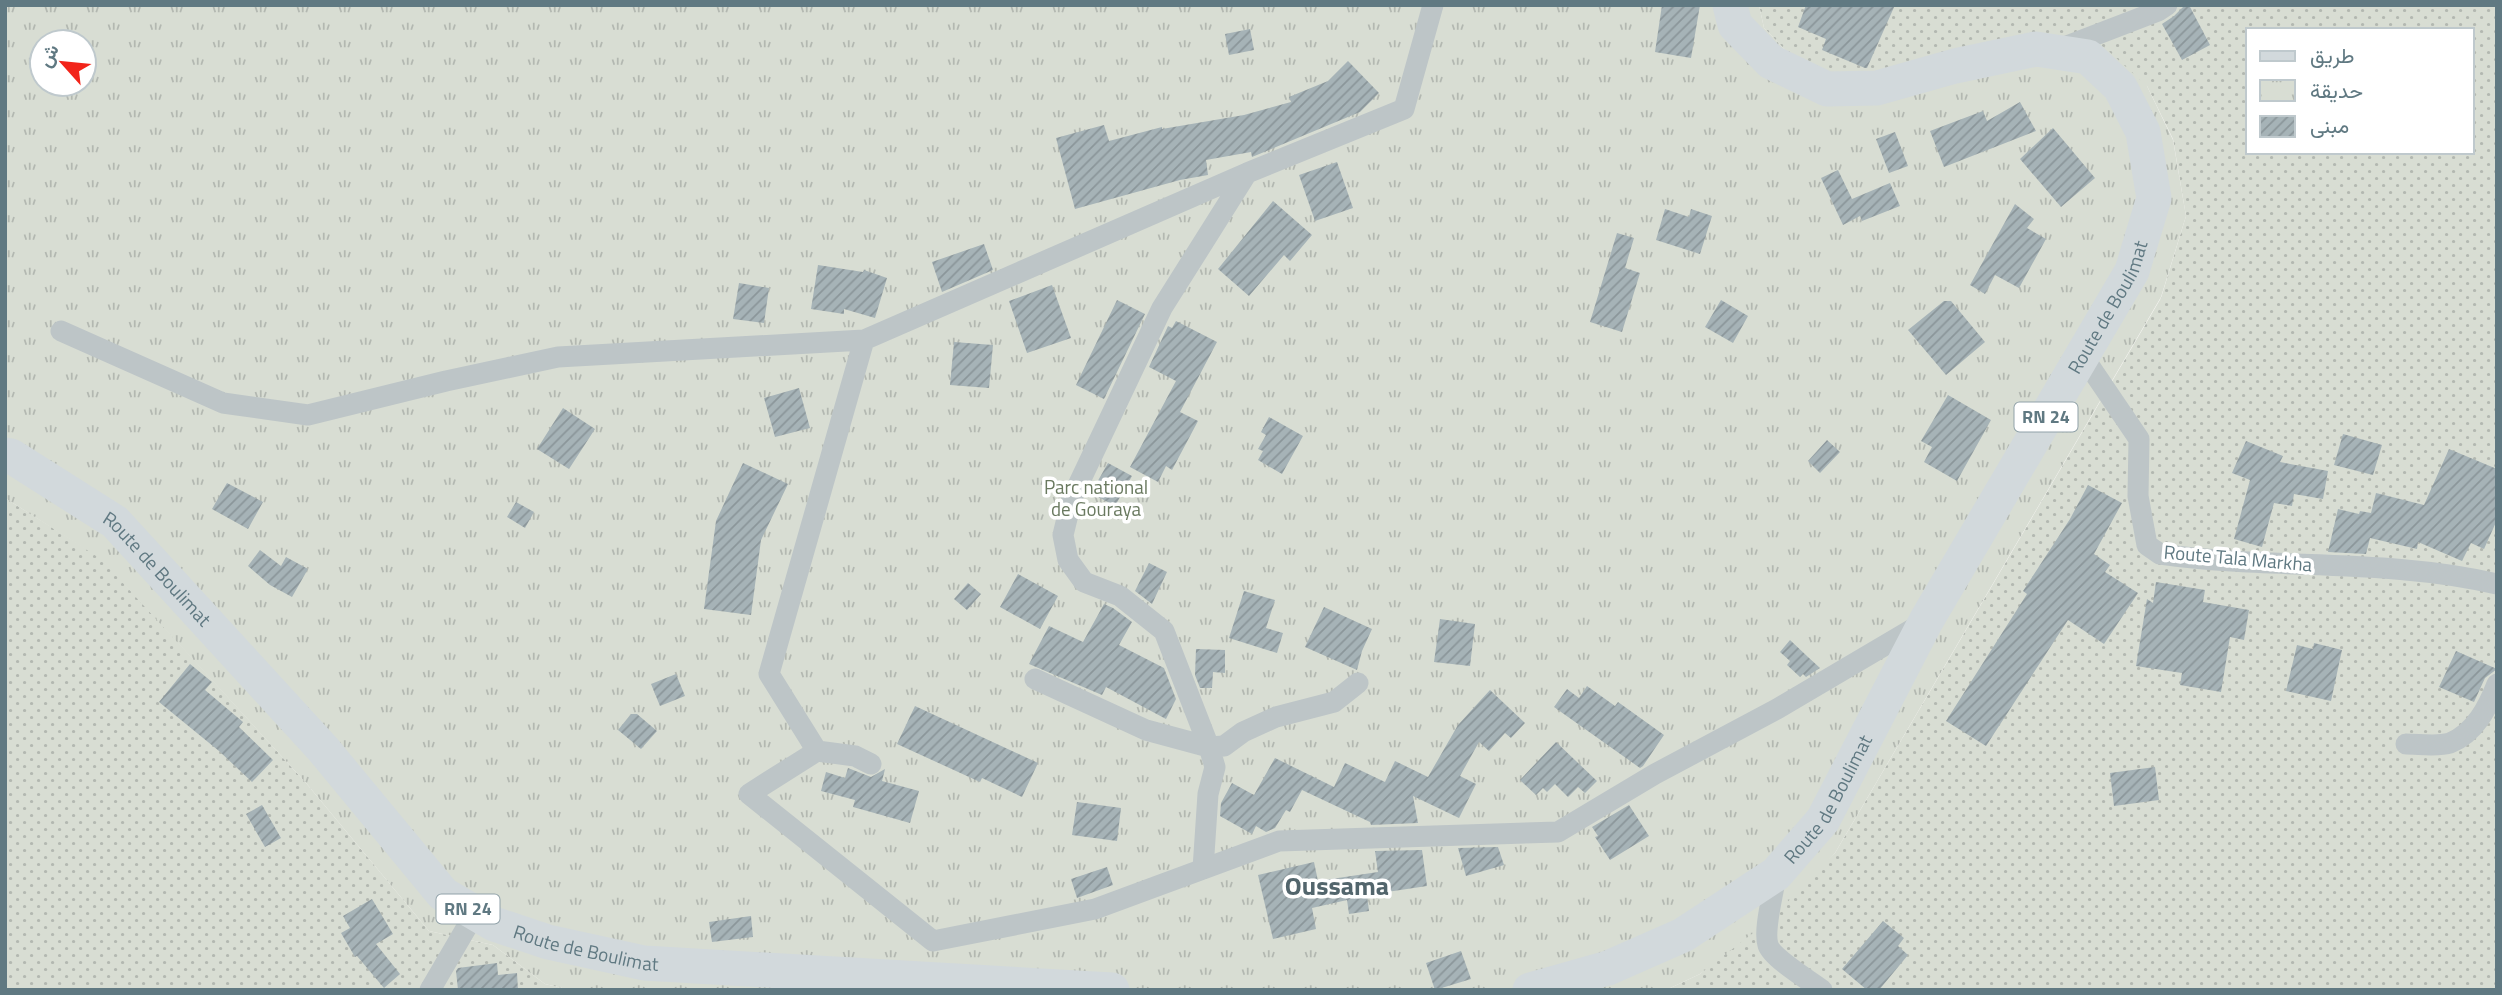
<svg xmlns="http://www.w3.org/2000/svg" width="2502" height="995" font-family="'Titillium Web',Vazirmatn,sans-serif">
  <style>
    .grass { fill: url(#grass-dots); fill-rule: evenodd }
    .park { fill: url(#park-tufts); fill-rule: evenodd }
    .building { fill: url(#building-hatch) }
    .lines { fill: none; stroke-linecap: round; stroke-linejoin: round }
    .street { stroke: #bdc5c7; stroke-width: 21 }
    .primary { stroke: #d2d9dc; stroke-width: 35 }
    .labels { text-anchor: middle; stroke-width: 7; stroke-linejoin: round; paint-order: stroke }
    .shield { fill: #fff; stroke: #90a1a8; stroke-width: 2 }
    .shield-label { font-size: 18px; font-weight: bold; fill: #607982 }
    .street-label { font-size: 19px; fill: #607982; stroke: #fff }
    .park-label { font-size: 19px; fill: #69795f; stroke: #fff }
    .district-label { font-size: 26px; font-weight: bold; fill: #52656c; stroke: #fff }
  </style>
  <defs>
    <pattern id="grass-dots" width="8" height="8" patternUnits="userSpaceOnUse" patternTransform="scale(1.75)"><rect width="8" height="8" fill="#d8ddd3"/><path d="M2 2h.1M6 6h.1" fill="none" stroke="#b3b8b1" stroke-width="1.8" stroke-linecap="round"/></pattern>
    <pattern id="park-tufts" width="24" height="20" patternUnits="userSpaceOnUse" patternTransform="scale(1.75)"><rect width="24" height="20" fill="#d8ddd3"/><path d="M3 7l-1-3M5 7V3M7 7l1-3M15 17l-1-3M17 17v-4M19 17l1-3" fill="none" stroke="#b3b8b1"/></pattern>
    <pattern id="building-hatch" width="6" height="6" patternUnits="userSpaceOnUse" patternTransform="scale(1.75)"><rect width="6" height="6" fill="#a6b3b7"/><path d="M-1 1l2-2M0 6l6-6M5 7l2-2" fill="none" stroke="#8b969a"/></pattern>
  </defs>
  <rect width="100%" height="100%" fill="#f8f7f4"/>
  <path class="grass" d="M1759,5H2497V990H1666L1700,974L1835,853L2161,298L2186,216L2173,139L2147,86L1878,76L1837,77L1790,55L1764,28ZM2248,30H2472V152H2248Z
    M5,498L101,558L306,783L429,931L493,945L545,984L571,990H5Z"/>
  <path class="park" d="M5,5H1759L1764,28L1790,55L1837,77L1878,76L2040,37L2104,47L2147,86L2173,140L2186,216L2161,297L1835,853L1770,920L1700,974L1666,990H571L545,984L493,945L429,931L306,783L101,559L5,498ZM42,42H84V84H42Z"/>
  <path class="building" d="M1662,5H1700L1691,58L1655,52Z
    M1806,5H1895L1867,68H1865L1822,50L1826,39L1798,27Z
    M2185,5H2189L2210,45L2182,60L2162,24L2174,16Z
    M1250,29L1254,50L1229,55L1225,34Z
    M1348,61L1379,93L1360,112L1252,157L1251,152L1206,160L1208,175L1180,180L1075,209L1056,138L1104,125L1109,141L1162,127V129L1244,115L1291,102L1289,97L1328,81Z
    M2020,102L2036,131L1944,167L1930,131L1983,111L1987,121Z
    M2053,128L2095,178L2061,207L2020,159Z
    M1895,132L1908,166L1889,173L1876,139Z
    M1337,162L1353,208L1315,221L1299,175Z
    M1838,170L1852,199L1890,183L1900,206L1862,221L1860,216L1843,225L1821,178Z
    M1273,201L1312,235L1290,261L1284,255L1249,296L1218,269Z
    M2015,204L2034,219L2027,228L2046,239L2019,288L1995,275L1985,294L1970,285Z
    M1665,209L1689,217L1691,209L1712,216L1700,254L1656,240Z
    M1617,233L1634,238L1625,268L1640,273L1622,332L1590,322Z
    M984,244L993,270L942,292L932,262Z
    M818,265L863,272L864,270L887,278L875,318L844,309V314L811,309Z
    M739,283L769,288L764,323L733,319Z
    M1052,285L1071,338L1027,353L1009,301Z
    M1117,300L1145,314L1104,399L1076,385Z
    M1721,300L1748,316L1733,343L1705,327Z
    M1944,301H1951L1985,342L1946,375L1908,330Z
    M1176,321L1217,342L1180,412L1198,421L1172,470L1166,466L1158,482L1130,467L1176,381L1149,367L1168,326L1172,328Z
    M954,342L993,345L989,388L950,385Z
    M799,388L810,428L775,437L764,398Z
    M1948,395L1991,420L1957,481L1924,462L1932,447L1921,441Z
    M563,408L595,429L569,469L537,449Z
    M1269,417L1303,436L1282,474L1258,460L1263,451L1258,449L1266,435L1261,432Z
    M2343,434L2382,445L2373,475L2334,465Z
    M1827,440L1840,452L1820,473L1808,461Z
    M2246,441L2283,456L2280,462L2328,471L2323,499L2294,494L2292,506L2274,503L2262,547L2234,539L2250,480L2232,473Z
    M2449,449L2497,469V520L2484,549L2471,543L2462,561L2418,542L2417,549L2370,538L2366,554L2328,552L2338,509L2359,514L2360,511L2371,513L2376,493L2424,505Z
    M743,463L788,484L761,540L751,615L704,609L716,521Z
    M1108,463L1132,476L1115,506L1091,493Z
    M227,483L263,502L248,529L212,509Z
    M2088,485L2122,503L2094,554L2110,565L2105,572L2138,593L2104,644L2068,620L1986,746L1946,721L2027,594L2023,591L2070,519Z
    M516,502L534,512L525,528L507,517Z
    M260,550L281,566L286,557L308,569L292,597L270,585L248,566Z
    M1149,563L1167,572L1152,604L1135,591Z
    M1018,574L1058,596L1040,629L1000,607Z
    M2156,582L2205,590L2203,602L2249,610L2244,640L2230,637L2221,692L2180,685L2182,673L2136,666L2147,599L2153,603Z
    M968,583L981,594L967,610L954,599Z
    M1244,591L1275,600L1266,628L1283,633L1277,653L1229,638Z
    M1104,604L1113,608L1132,622L1119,645L1164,668L1176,699L1166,719L1106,687L1102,695L1029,664L1049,626L1083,642Z
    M1324,607L1372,629L1362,651L1357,670L1305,647Z
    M1440,619L1475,624L1470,666L1434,662Z
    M1790,640L1808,657L1820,668L1806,677L1803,674L1800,677L1787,665L1790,661L1780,652Z
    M2314,643L2342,650L2331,701L2286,691L2297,645L2313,649Z
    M1196,649L1225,650V673L1213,672L1212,688H1200L1195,675Z
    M2456,651L2497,669L2485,678L2474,702L2439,687Z
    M190,664L212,682L205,690L243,722L239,727L273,760L252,782L219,751L159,702Z
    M676,674L685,696L660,706L651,684Z
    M1587,686L1615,706L1618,702L1664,735L1643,766L1640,768L1554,707L1567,689L1579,698Z
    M1490,690L1525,723L1511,738L1505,733L1489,751L1479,742L1460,776L1476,784L1459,818L1413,796L1418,823L1371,825L1370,822L1302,790L1290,812L1286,810L1275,828L1266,832L1256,826L1252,834L1220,816L1221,803L1232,783L1254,795L1275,758L1334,787L1345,763L1385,782L1395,761L1428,777L1458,725Z
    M915,706L1038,763L1022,797L982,778L980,782L897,744Z
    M631,714H637L657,731L641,749L618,730Z
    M1556,742L1597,781L1585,793L1578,787L1568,797L1555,784L1547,792L1543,788L1536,795L1520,780Z
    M2155,767L2159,800L2114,806L2110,773Z
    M848,768L871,777L885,769L882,781L919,791L910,823L853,807L855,800L821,791L826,772L845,778Z
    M1077,802L1121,808L1117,841L1072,835Z
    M262,805L281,838L265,847L246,814Z
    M1629,805L1649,836L1610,860L1595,837L1598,836L1592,827Z
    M1498,847L1504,865L1466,876L1458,848Z
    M1422,850L1427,886L1367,895L1369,911L1349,914L1347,900L1312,908L1316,929L1273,939L1258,875L1314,862L1318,881L1378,872L1375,851Z
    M1107,867L1113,885L1077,898L1071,879Z
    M372,899L393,934L376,944L400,974L384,988L357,956L355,957L341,933L350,928L343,916Z
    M751,916L753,937L712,942L709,922Z
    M1883,921L1904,938L1898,946L1908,955L1879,990H1867L1842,969Z
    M1461,951L1471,979L1435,990L1426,963Z
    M497,963L498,975L517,973L518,990H458L456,971L458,968Z"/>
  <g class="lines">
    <path class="street" d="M1433,5L1404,109L1247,173L864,340L769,674L817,751L749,794L933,941L1095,909L1279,841L1558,832L1655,774L1777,709L1921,624
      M2059,49L2158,11L2167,5
      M61,331L223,403L308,415L446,381L558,357L864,340
      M2082,355L2139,439L2138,496L2147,545L2160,554C2271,570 2387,558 2497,584
      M1035,679L1146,730L1209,747L1224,746L1243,732L1276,717L1334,702L1358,683
      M2406,744C2419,744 2438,747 2450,743C2475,733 2488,707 2497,684
      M817,751L855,756L871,764
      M1203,869L1208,794L1215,767L1209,747L1164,631L1120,596L1084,582L1068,560L1063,535L1072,498L1162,308L1247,173
      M1776,874C1774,892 1763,929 1768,945C1772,958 1810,981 1822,990
      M430,990L475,913"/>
    <g class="primary">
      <path id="s1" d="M5,455L11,456L115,522L323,749L443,894L494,924L548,942L644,963L1112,990"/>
      <path id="s2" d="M1530,990L1608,968L1683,935L1776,874L1823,820L1926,621L2132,271L2154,198L2143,132L2120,87L2088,57L2036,49L1955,66L1877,88L1827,89L1771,62L1735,25L1730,5"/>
    </g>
  </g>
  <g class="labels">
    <g class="shield">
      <rect x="2014.5" y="402.5" width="63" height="29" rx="5"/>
      <rect x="436.5" y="894.5" width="63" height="29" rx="5"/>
    </g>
    <g class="shield-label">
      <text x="2046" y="423">RN 24</text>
      <text x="468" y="915">RN 24</text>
    </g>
    <g class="street-label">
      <text dy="7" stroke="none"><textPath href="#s2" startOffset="933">Route de Boulimat</textPath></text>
      <text transform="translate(2238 558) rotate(5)" y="7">Route Tala Markha</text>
      <text dy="7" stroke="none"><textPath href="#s1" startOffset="192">Route de Boulimat</textPath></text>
      <text dy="7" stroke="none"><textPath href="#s2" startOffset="366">Route de Boulimat</textPath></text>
      <text dy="7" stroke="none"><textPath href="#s1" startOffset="780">Route de Boulimat</textPath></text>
    </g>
    <g class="park-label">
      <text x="1096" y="494">Parc national<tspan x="1096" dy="22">de Gouraya</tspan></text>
    </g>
    <g class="district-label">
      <text x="1337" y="895">Oussama</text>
    </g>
  </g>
  <rect width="2502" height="995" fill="none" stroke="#607982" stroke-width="14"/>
  <rect x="2246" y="28" width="228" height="126" fill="#ffffff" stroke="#bfc9cd" stroke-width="2"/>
  <rect x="2260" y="51" width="35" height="10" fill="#d2d9dc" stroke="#bfc9cd" stroke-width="2"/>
  <text x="2310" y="63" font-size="21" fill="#607982">طريق</text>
  <rect x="2260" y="80" width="35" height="21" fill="url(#park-tufts)" stroke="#bfc9cd" stroke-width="2"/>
  <text x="2310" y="98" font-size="21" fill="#607982">حديقة</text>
  <rect x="2260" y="116" width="35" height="21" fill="url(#building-hatch)" stroke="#bfc9cd" stroke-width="2"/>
  <text x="2310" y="133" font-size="21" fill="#607982">مبنى</text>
  <g transform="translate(63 63) rotate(297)"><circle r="33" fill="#ffffff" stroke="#bfc9cd" stroke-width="2"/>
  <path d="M0-5L12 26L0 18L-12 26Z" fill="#f2241a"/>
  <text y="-10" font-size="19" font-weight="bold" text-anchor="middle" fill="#607982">ش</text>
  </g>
</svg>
